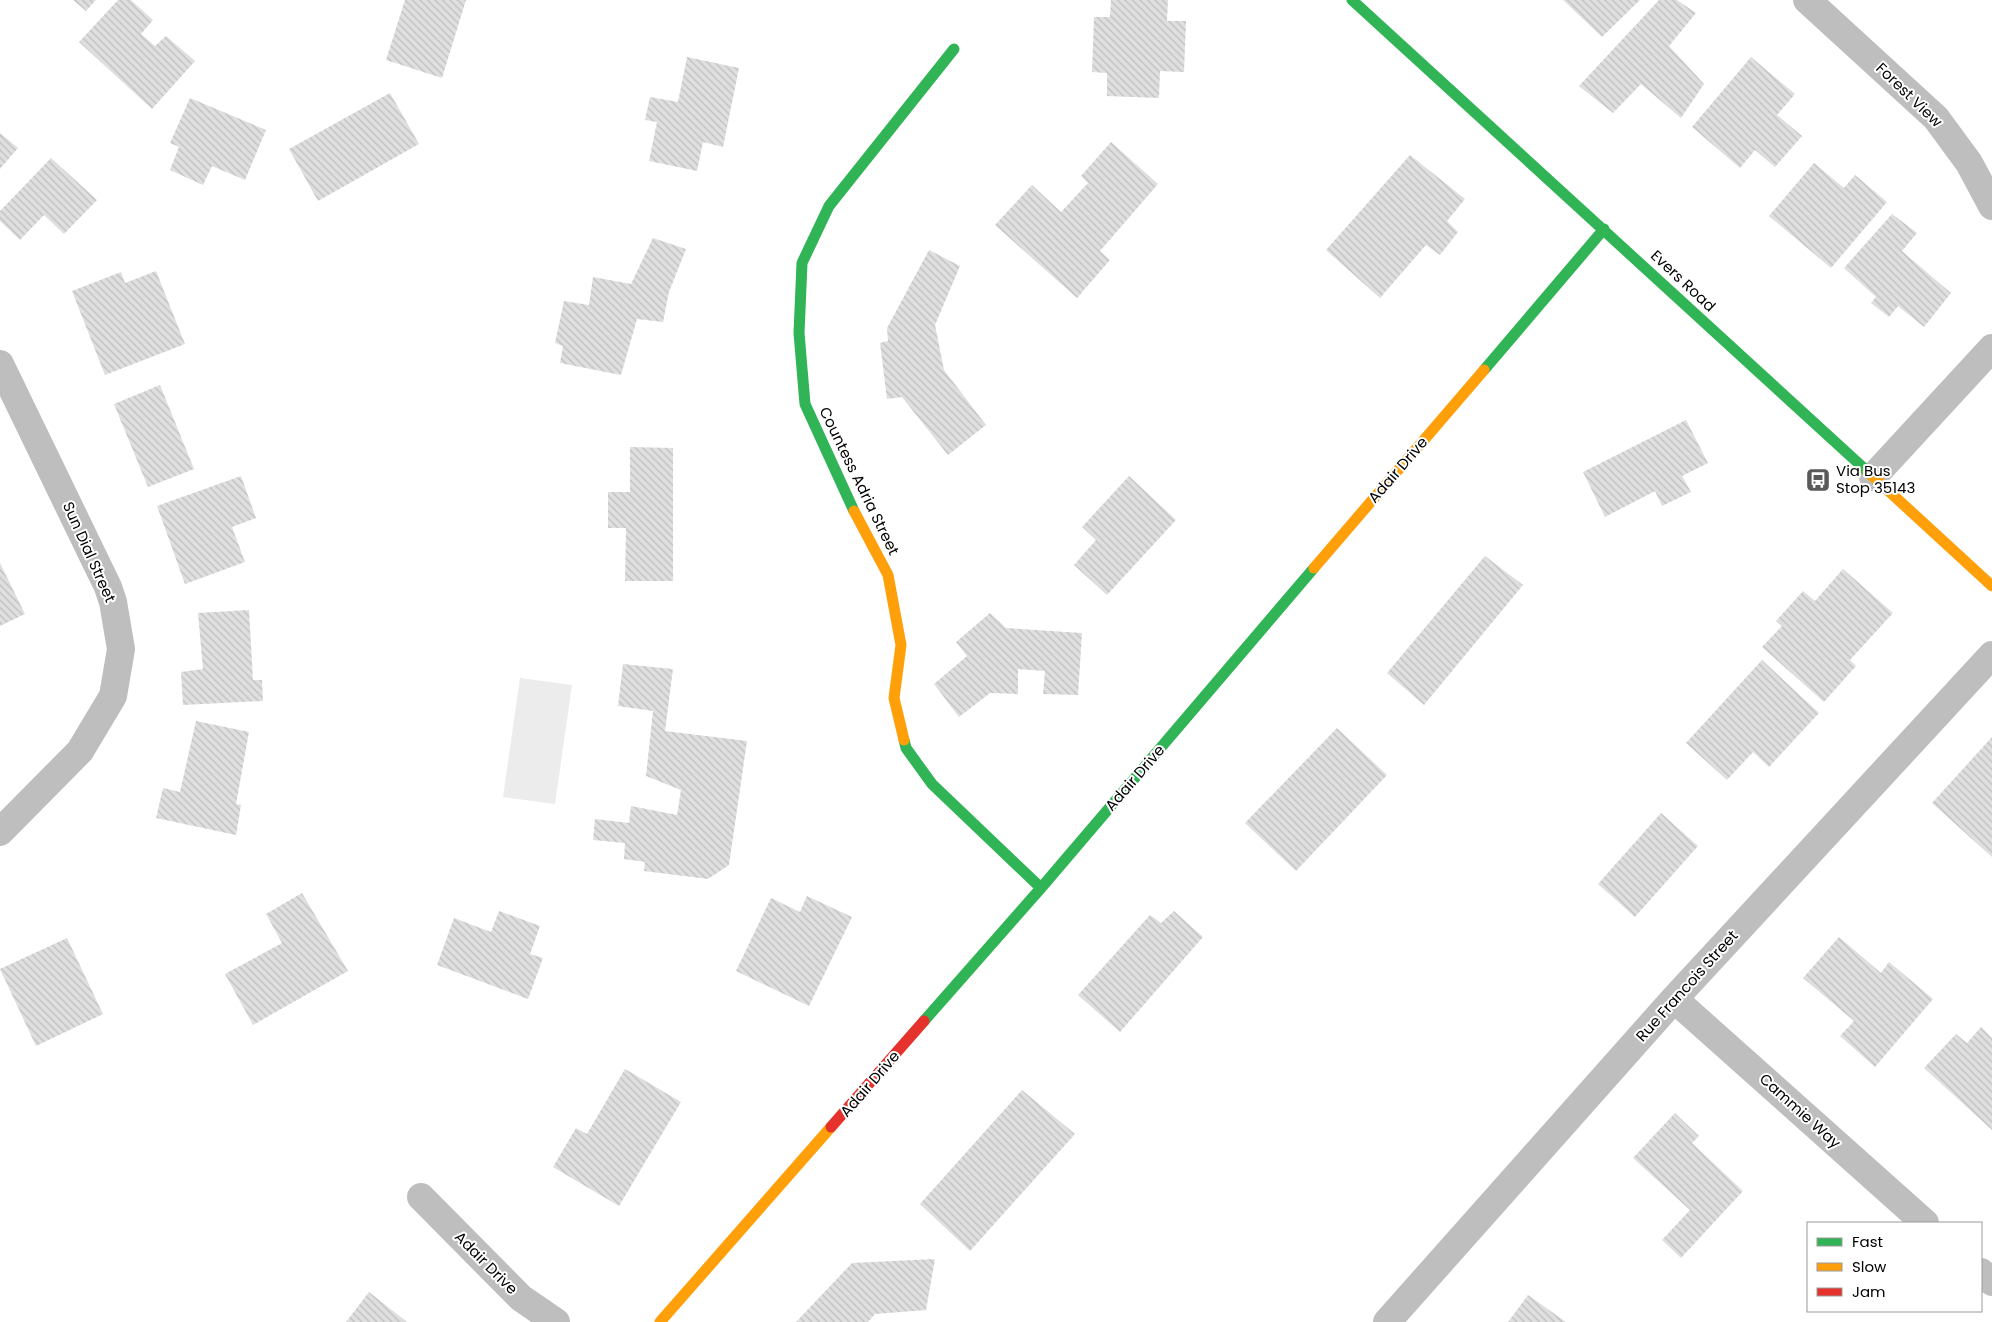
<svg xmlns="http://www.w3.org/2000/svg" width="1992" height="1322" font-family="Poppins,sans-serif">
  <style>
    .grass { fill: #ececec }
    .building { fill: url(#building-back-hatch) }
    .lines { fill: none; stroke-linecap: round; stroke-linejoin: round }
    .street { stroke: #bebebe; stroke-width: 28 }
    .fast { stroke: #30b455; stroke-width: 11 }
    .slow { stroke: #ff9f0a; stroke-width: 11 }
    .jam { stroke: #e5322d; stroke-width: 11 }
    .labels { text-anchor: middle; stroke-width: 4; stroke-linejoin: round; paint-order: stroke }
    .street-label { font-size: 15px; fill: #000; stroke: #fff }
    .poi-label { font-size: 15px; fill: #000; stroke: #fff; text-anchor: start }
  </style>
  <defs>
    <pattern id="building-back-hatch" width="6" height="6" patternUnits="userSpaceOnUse" patternTransform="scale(1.25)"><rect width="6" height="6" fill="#dfdfdf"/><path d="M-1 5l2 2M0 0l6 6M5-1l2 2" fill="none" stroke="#bebebe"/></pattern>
  </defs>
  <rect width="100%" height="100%" fill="#fff"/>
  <path class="grass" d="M520,678L572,685L555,804L503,797Z"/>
  <path class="building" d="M73,0H96L86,11Z
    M118,0H131L153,20L141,34L155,46L166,36L195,61L152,109L79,42Z
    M405,0H466L442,78L386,60Z
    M1111,0H1168L1167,21H1186L1184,72L1160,71L1159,98L1107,96V73L1092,72L1094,17H1110Z
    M1563,0H1640L1602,37Z
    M1659,0H1677L1696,13L1669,46L1704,84L1681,118L1641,84L1613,113L1579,86Z
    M687,57L739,68L723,147L703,142L697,171L649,161L657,122L645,120L650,97L678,102Z
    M1751,57L1795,94L1777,115L1802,136L1775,167L1755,150L1740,168L1692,127Z
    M390,93L419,144L318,201L289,149Z
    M190,98L266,130L245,180L212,166L203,185L170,170L179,147L170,143Z
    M0,133L18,148L0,169Z
    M1111,142L1158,184L1100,251L1110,260L1077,298L995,225L1032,185L1061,212L1088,183L1081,176Z
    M1410,155L1465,199L1447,221L1458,232L1440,255L1426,245L1380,298L1326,250Z
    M51,158L97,200L64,234L44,215L20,240L0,221V211Z
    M1814,163L1844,188L1855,175L1887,202L1831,268L1769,216Z
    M1892,214L1917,233L1902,251L1951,293L1924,327L1898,306L1889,317L1871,303L1876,297L1844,268Z
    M653,238L686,249L669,292L663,322L637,319L621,375L560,363L563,346L555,343L564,301L589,305L593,277L631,284Z
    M929,250L960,266L935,325L944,370L986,425L948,455L902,397L887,399L880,343L888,341L887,328Z
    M156,271L185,344L105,375L72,291L121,272L125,283Z
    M160,385L194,469L148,487L114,404Z
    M1686,420L1708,463L1682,476L1691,492L1662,506L1655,491L1605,517L1583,472Z
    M630,447L673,448V581H625L626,528H608V492H630Z
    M241,476L256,518L232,527L245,562L185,584L157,506Z
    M1129,476L1176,520L1107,595L1074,565L1096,540L1082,527Z
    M1485,556L1523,585L1424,705L1387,673Z
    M0,563L25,614L0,626Z
    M1843,569L1893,613L1850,660L1856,666L1824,702L1762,647L1782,626L1776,621L1803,591L1815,601Z
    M249,610L253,680H262L263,701L183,705L181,672L203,669L198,613Z
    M990,613L1006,628L1082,633L1078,695L1043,694L1045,671L1018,669V694L990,693L959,717L934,684L967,656L956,642Z
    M1762,660L1819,713L1769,767L1753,752L1727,780L1686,743Z
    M623,664L673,669L665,731L747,741L729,865L708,879L644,871L645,862L624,859L625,843L593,840L595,819L629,823L631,806L677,815L681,790L646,776L653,711L618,706Z
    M196,721L249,732L236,804L241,805L236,835L156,818L163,788L180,792Z
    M1337,728L1387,775L1296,871L1245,823Z
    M1992,737V857L1932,803Z
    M1661,813L1698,846L1635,917L1598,884Z
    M302,893L348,971L253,1025L225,974L282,943L266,914Z
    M807,896L852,917L809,1006L736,971L771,898L800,912Z
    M499,911L540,926L530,954L543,958L528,999L437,965L454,918L491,932Z
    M1174,911L1203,937L1120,1032L1078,995L1150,915L1161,923Z
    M1839,937L1881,973L1889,962L1933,999L1875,1067L1840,1036L1854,1021L1803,978Z
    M67,938L103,1014L36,1046L0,969Z
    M1981,1027L1992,1038V1130L1924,1068L1956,1034L1967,1043Z
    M625,1069L681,1102L619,1206L553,1167L576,1128L587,1134Z
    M1022,1090L1075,1134L970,1251L920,1204Z
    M1675,1113L1699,1136L1692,1143L1743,1191L1681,1258L1662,1240L1690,1210L1633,1158Z
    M935,1259L926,1310L875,1314L868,1322H796L852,1263Z
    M369,1292L407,1322H346Z
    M1528,1295L1566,1322H1508Z"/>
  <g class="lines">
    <path class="street" d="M1807,0L1936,118L1969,163L1992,206
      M0,364L108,587L113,602L121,649L113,696L80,751L0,832
      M1873,477L1992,348
      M1674,999L1925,1223
      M421,1197L521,1298L556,1322
      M1981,1272L1992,1282
      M1387,1322L1674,999L1992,655"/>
    <path class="fast" d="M1352,0L1868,472
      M1484,370L1604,229
      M854,511L805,404L799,333L802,263L829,206L954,49
      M904,740L906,748L932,784L1041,888
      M924,1021L1041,888L1314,568"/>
    <path class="slow" d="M1868,472L1992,586
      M854,511L888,575L901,645L894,698L904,740
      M1314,568L1484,370
      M660,1322L831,1127"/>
    <path class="jam" d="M831,1127L924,1021"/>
  </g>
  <defs>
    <symbol id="bus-square" viewBox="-11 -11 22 22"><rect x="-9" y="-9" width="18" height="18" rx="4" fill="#595959" stroke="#fff"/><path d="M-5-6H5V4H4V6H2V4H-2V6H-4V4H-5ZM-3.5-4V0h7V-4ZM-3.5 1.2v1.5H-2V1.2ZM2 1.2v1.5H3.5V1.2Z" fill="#fff"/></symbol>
  </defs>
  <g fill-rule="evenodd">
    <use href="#bus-square" x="1804" y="466" width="28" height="28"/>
  </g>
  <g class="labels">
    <g class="street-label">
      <text transform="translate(1909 95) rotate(44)" y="5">Forest View</text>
      <text transform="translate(1683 281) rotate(43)" y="5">Evers Road</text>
      <text transform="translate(1398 470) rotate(-49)" y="5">Adair Drive</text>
      <text transform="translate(859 481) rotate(64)" y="5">Countess Adria Street</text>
      <text transform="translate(89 552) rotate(66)" y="5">Sun Dial Street</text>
      <text transform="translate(1135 778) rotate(-49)" y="5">Adair Drive</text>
      <text transform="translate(1687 986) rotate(-48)" y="5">Rue Francois Street</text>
      <text transform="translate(870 1084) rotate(-49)" y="5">Adair Drive</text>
      <text transform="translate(1800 1111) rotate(42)" y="5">Cammie Way</text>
      <text transform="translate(486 1263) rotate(45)" y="5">Adair Drive</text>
    </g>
    <g class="poi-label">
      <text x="1836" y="476">Via Bus<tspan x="1836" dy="17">Stop 35143</tspan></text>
    </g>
  </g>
  <rect x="1807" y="1222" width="175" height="90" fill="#ffffff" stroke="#999999"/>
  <rect x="1817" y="1238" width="25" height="8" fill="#30b455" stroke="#999999"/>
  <text x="1852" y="1247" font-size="15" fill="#000000">Fast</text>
  <rect x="1817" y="1263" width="25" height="8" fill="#ff9f0a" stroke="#999999"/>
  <text x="1852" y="1272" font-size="15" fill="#000000">Slow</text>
  <rect x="1817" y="1288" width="25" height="8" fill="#e5322d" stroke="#999999"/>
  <text x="1852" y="1297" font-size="15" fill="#000000">Jam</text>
</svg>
